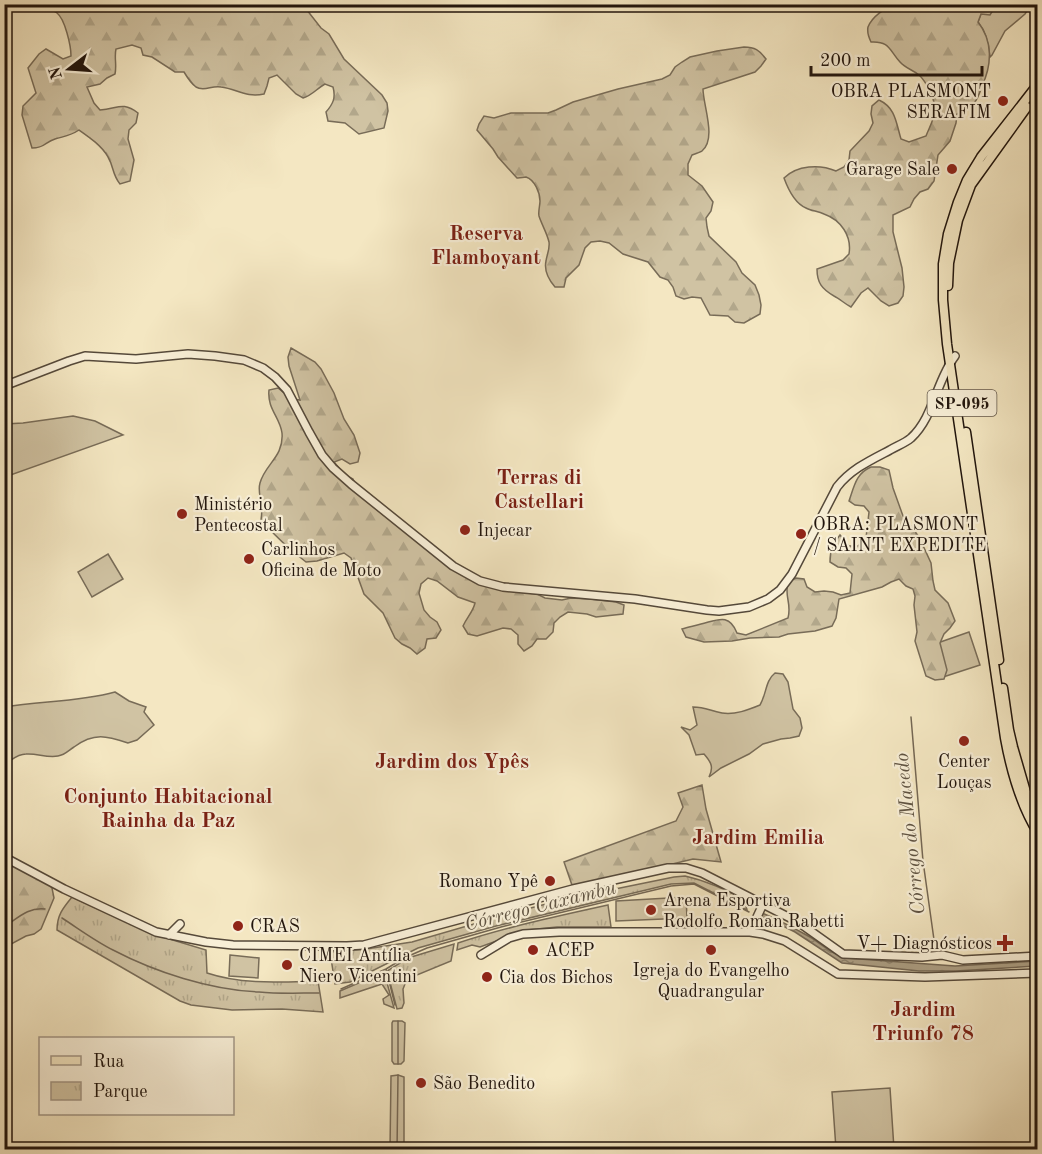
<svg xmlns="http://www.w3.org/2000/svg" width="1042" height="1154" font-family="'Old Standard TT',serif">
  <style>
    .grass { fill: #d0c3a3; stroke: #786c58; stroke-width: 1.5 }
    .forest { fill: url(#forest-firs); stroke: #786c58; stroke-width: 1.5 }
    .park { fill: url(#park-tufts); stroke: #786c58; stroke-width: 1.5 }
    .water { fill: url(#water-ripples); stroke: #746754; stroke-width: 1.5 }
    .lines { fill: none; stroke-linecap: round; stroke-linejoin: round }
    .stream { stroke: #746754; stroke-width: 1.5 }
    .minor-casing { stroke: #55493a; stroke-width: 10 }
    .major-casing { stroke: #20140c; stroke-width: 11 }
    .minor { stroke: #f8efd7; stroke-width: 7 }
    .major { stroke: #f4e7c2; stroke-width: 8 }
    .poi-dot { fill: #8f2418; stroke: #f8efd7; stroke-width: 2 }
    .labels { text-anchor: middle; stroke-width: 4.5; stroke-linejoin: round; paint-order: stroke }
    .shield { fill: #f8efd7; stroke: #615649; stroke-width: 1.5 }
    .shield-label { font-size: 16px; font-weight: bold; fill: #20140c }
    .poi-label { font-size: 18px; fill: #20140c; stroke: #f8efd7; text-anchor: start }
    .water-label { font-size: 20px; font-style: italic; fill: #5f5342; stroke: #f8efd7 }
    .quarter-label { font-size: 21px; font-weight: bold; fill: #7a1f14; stroke: #f8efd7 }
  </style>
  <defs>
    <pattern id="forest-firs" width="22" height="20" patternUnits="userSpaceOnUse" patternTransform="scale(1.5)"><rect width="22" height="20" fill="#d0c3a3"/><path d="M5 1l3.5 6h-7zM16 11l3.5 6h-7z" fill="#b2a78b"/></pattern>
    <pattern id="park-tufts" width="24" height="20" patternUnits="userSpaceOnUse" patternTransform="scale(1.5)"><rect width="24" height="20" fill="#d0c3a3"/><path d="M3 7l-1-3M5 7V3M7 7l1-3M15 17l-1-3M17 17v-4M19 17l1-3" fill="none" stroke="#b2a78b"/></pattern>
    <pattern id="water-ripples" width="26" height="14" patternUnits="userSpaceOnUse" patternTransform="scale(1.5)"><rect width="26" height="14" fill="#ac9f84"/><path d="M2 4q2-2 4 0t4 0M15 11q2-2 4 0t4 0" fill="none" stroke="#8c806a"/></pattern>
  </defs>
  <rect width="100%" height="100%" fill="#f4e7c2"/>
  <filter id="stains"><feTurbulence type="fractalNoise" baseFrequency=".00333" numOctaves="4"/><feColorMatrix values="0 0 0 0 .2 0 0 0 0 .09 0 0 0 0 .02 0 0 0 .5 -.17"/></filter>
  <radialGradient id="worn" r=".72"><stop offset=".6" stop-color="#630" stop-opacity="0"/><stop offset="1" stop-color="#630" stop-opacity=".3"/></radialGradient>
  <path class="grass" d="M995,5H1031L1025,14L1005,31L992,55L990,57C989,45 986,32 978,22L981,14L995,7Z
    M73,416L95,421L123,435L5,477V424L23,423Z
    M108,554L123,579L92,597L78,572Z
    M969,632L980,665L940,678L929,646Z
    M775,673L783,674L788,682L793,709L800,718L802,728L799,736L790,738L781,739L763,744L749,754L721,768L709,777C714,767 711,762 704,754L696,755L689,735L681,727L690,730L697,725L693,707C706,707 710,711 722,713C735,715 748,710 760,705C767,693 765,681 775,673Z
    M115,692L129,701L146,707L144,712L154,725L137,740L128,743C107,736 94,732 74,747C69,750 65,755 58,756C46,758 37,753 26,754C17,754 12,760 5,764V707C41,701 79,702 115,692Z
    M686,897L687,918L616,921V901Z
    M230,955L259,958L258,978L229,976Z
    M393,1021H402L405,1023L404,1061L401,1064H394L392,1061V1023Z
    M398,1075L404,1077V1149H390L391,1076Z
    M890,1088L894,1149H836L832,1092Z"/>
  <path class="forest" d="M44,5H303L321,28L329,34L344,59L382,95L387,103L388,111L384,128L359,134L345,123L328,121L326,112C333,104 336,98 333,87L325,84C316,89 313,95 303,98L296,94L277,75L269,78L267,86L264,94C246,98 237,89 221,87C212,85 204,92 196,87C192,84 187,77 184,72H175L152,57L143,55L141,48L132,45L116,49C114,57 117,65 115,74L107,78L100,84L87,87L94,103L100,110C118,109 122,101 138,113L136,123L129,130L128,139L134,160L130,181L120,184C112,174 114,167 108,157C102,146 89,137 79,130C70,136 65,136 55,139C45,142 45,148 32,148L22,115L23,106L36,93L28,68L39,54L46,49L63,59L71,56C71,46 65,19 57,13C53,10 48,8 44,5Z
    M915,5H995V7L990,15L981,14L978,22C993,41 992,65 982,86C980,92 978,99 974,103C969,108 962,110 957,114L956,123L950,141L938,155L934,181L928,189L920,192L914,199L910,207L893,215V232L902,268L904,287L903,296L898,303L889,306L881,301L868,288L861,293L851,307C845,304 840,299 834,296C822,289 817,283 817,269L843,260L849,254C852,236 841,220 824,214C818,211 811,211 806,208C794,203 788,189 784,178C797,165 820,164 836,171L844,167L849,160L850,151L869,131L873,123L871,114L872,106L879,100C896,108 896,123 901,139L909,142L926,136C929,128 935,118 935,109C935,100 926,81 919,75C913,70 905,68 900,62C889,50 890,41 871,42C869,38 867,32 868,27C872,17 885,7 895,6C902,5 908,6 915,5Z
    M744,47C755,47 759,50 766,59L761,66L755,72L703,89C703,105 717,139 702,151C701,152 694,154 692,155L688,164V175L702,186L713,202L711,211L706,218L707,227L709,236L736,262L742,273L755,285L759,295L761,305L760,314L744,323L735,322L728,316L710,315L701,298L692,297L684,299L676,296L673,287L668,280L660,277L648,262L623,254L609,243L600,241L591,242L585,248L579,265L566,278L564,287H555C549,280 544,270 546,261C547,254 550,249 549,242C547,233 541,223 539,216C538,211 540,206 540,201C540,193 535,180 526,177C526,177 518,178 517,178L498,157L493,149L477,130L479,124L484,116L494,118L511,113H548L556,110L573,102L618,89L662,79L670,75L675,67L682,62L690,57L717,51Z
    M291,348L315,362L321,369L334,393L344,419L354,435L360,453L358,462L350,464L342,459L334,462L345,475L353,479L356,487L382,514L473,577L527,593L537,594L545,598L562,600L571,598L590,599L616,602L624,605L623,614L596,617L587,614L568,612L560,617L554,623L553,632L546,639H537L532,646L524,651L518,644V635L511,629L503,628L477,636L468,634L463,626C467,617 473,612 475,603L458,597L437,581L428,578L421,584L419,593L424,610L430,617L437,622L441,630L436,638L427,639L425,648L417,654L410,648L402,644L395,638L383,613L364,594L351,558L344,553L317,561L306,562C289,549 275,536 261,520C262,514 262,508 261,502C260,495 258,490 260,483C265,464 284,457 282,433C280,417 267,409 269,390L278,388L292,399L300,400L289,366L288,357Z
    M871,467H880L889,470L893,488L903,516L919,537L931,563L933,581L935,590L948,603L955,621L950,628L944,634L940,643L947,670L944,679L935,680L926,676L915,641L917,632L914,605L915,596L913,589L906,586L899,579L891,582L882,587L839,599L836,618L832,626L815,631L788,634L779,637L750,638L732,641L704,642L686,637L682,629C688,627 694,626 701,624C718,620 729,613 737,633L746,635L788,618C792,603 784,597 788,582L796,578L804,579L807,587L815,592L824,591L833,592L841,595L850,593L852,574L846,568L838,567L830,562C830,550 833,544 840,535L849,546H858L866,538L869,512L864,506L855,505L849,501C854,487 856,473 871,467Z
    M702,785L706,809L721,862L693,859L573,888L564,862L676,821L683,807L678,793Z
    M5,858L47,881L52,888L54,898L41,929L34,934L26,936L11,944L5,952V910L10,909L5,892Z"/>
  <path class="park" d="M685,876C699,879 733,891 743,901C746,904 746,906 747,910L694,883L671,884L496,926L418,948L350,982L335,984L330,952L366,949L412,942L515,912L566,899L674,877Z
    M72,897L153,934L206,950L207,973C243,985 281,982 318,981L323,1012L282,1009L232,1010L191,1005L180,1001L57,930C57,915 63,908 72,897Z
    M608,905L611,927H557L527,930L480,947L472,945L457,950L458,943C507,927 558,916 608,905Z
    M454,944L451,961L407,979L403,989L404,1003L402,1008L397,1009L387,971L408,958Z
    M384,972L394,1008L384,1004L383,999L389,995L382,984L340,998V991Z"/>
  <path class="water" d="M762,913C779,920 794,928 810,937C822,944 832,955 846,958L955,966L1037,961V966L956,971H919L842,963L795,932L775,922L761,917Z"/>
  <g class="lines">
    <path class="stream" d="M911,717L923,861L935,947
      M62,918C79,929 95,941 113,950C155,972 210,990 259,992C278,994 299,993 319,993
      M4,927C18,918 28,907 45,909
      M386,969L395,1005
      M341,989L386,969L404,958L427,948L501,927L671,886L694,884L749,912
      M398,1064V1021
      M397,1150L398,1075"/>
    <defs>
      <path id="minor" d="M4,386L69,361L85,356L136,359L188,354L215,356L244,360L263,368L275,377L287,390L309,432L322,455L333,468L351,484L453,566L480,581L503,587L635,599L707,610L719,611L749,607L768,599L780,590L792,574L837,487C851,469 871,460 890,450C897,446 905,443 911,438C934,417 936,381 955,356
        M4,857L64,889L156,932L206,942L233,945L347,946L364,945L573,889L668,868H686L702,873L798,922L843,954L922,957L942,955L963,960L1038,956
        M750,932L763,904
        M169,935L180,924
        M481,955L509,938L523,934L559,932H750L763,934L785,941L838,974L925,977L1038,973"/>
      <path id="major" d="M1038,84L981,157L967,180L958,202L948,234L943,264V300L947,344L1005,738C1011,771 1020,804 1038,833
        M948,286L949,263L958,220L971,185L1027,107
        M966,432L999,660
        M1003,688L1009,730L1013,747L1026,792L1038,820"/>
    </defs>
    <use href="#minor" class="minor-casing"/>
    <use href="#major" class="major-casing"/>
    <use href="#minor" class="minor"/>
    <use href="#major" class="major"/>
  </g>
  <g class="poi-dot">
    <circle cx="1003" cy="101" r="6"/>
    <circle cx="952" cy="169" r="6"/>
    <circle cx="182" cy="514" r="6"/>
    <circle cx="465" cy="530" r="6"/>
    <circle cx="801" cy="534" r="6"/>
    <circle cx="249" cy="559" r="6"/>
    <circle cx="964" cy="741" r="6"/>
    <circle cx="550" cy="881" r="6"/>
    <circle cx="651" cy="910" r="6"/>
    <circle cx="238" cy="926" r="6"/>
    <path d="M1002 934h6v6h6v6h-6v6h-6v-6h-6v-6h6z"/>
    <circle cx="533" cy="950" r="6"/>
    <circle cx="711" cy="950" r="6"/>
    <circle cx="287" cy="965" r="6"/>
    <circle cx="487" cy="977" r="6"/>
    <circle cx="421" cy="1083" r="6"/>
  </g>
  <g class="labels">
    <rect class="shield" x="927.5" y="390" width="69" height="26" rx="4.5"/>
    <g class="shield-label">
      <text x="962" y="409">SP-095</text>
    </g>
    <g class="poi-label">
      <text x="991" y="97" text-anchor="end">OBRA PLASMONT<tspan x="991" dy="21">SERAFIM</tspan></text>
      <text x="940" y="175" text-anchor="end">Garage Sale</text>
      <text x="194" y="510">Ministério<tspan x="194" dy="21">Pentecostal</tspan></text>
      <text x="813" y="530">OBRA: PLASMONT<tspan x="813" dy="21">/ SAINT EXPEDITE</tspan></text>
      <text x="477" y="536">Injecar</text>
      <text x="261" y="555">Carlinhos<tspan x="261" dy="21">Oficina de Moto</tspan></text>
      <text x="964" y="767" text-anchor="middle">Center<tspan x="964" dy="21">Louças</tspan></text>
      <text x="538" y="887" text-anchor="end">Romano Ypê</text>
      <text x="663" y="906">Arena Esportiva<tspan x="663" dy="21">Rodolfo Roman Rabetti</tspan></text>
      <text x="250" y="932">CRAS</text>
      <text x="992" y="949" text-anchor="end">V+ Diagnósticos</text>
      <text x="545" y="956">ACEP</text>
      <text x="299" y="961">CIMEI Antília<tspan x="299" dy="21">Niero Vicentini</tspan></text>
      <text x="711" y="976" text-anchor="middle">Igreja do Evangelho<tspan x="711" dy="21">Quadrangular</tspan></text>
      <text x="499" y="983">Cia dos Bichos</text>
      <text x="433" y="1089">São Benedito</text>
    </g>
    <g class="water-label">
      <text transform="translate(909 834) rotate(-96)" y="7">Córrego do Macedo</text>
      <text transform="translate(540 905) rotate(-14)" y="7">Córrego Caxambu</text>
    </g>
    <g class="quarter-label">
      <text x="486" y="240">Reserva<tspan x="486" dy="24">Flamboyant</tspan></text>
      <text x="539" y="484">Terras di<tspan x="539" dy="24">Castellari</tspan></text>
      <text x="452" y="768">Jardim dos Ypês</text>
      <text x="168" y="803">Conjunto Habitacional<tspan x="168" dy="24">Rainha da Paz</tspan></text>
      <text x="758" y="844">Jardim Emilia</text>
      <text x="923" y="1016">Jardim<tspan x="923" dy="24">Triunfo 78</tspan></text>
    </g>
  </g>
  <rect width="1042" height="1154" fill="none" stroke="#f4e7c2" stroke-width="24"/>
  <rect x="6" y="6" width="1030" height="1142" fill="none" stroke="#20140c" stroke-width="3"/>
  <rect x="12" y="12" width="1018" height="1130" fill="none" stroke="#20140c" stroke-width="1.5"/>
  <rect x="39" y="1037" width="195" height="78" fill="#f8efd7" stroke="#a29786" stroke-width="1.5"/>
  <rect x="51" y="1056" width="30" height="9" fill="#f4e7c2" stroke="#a29786" stroke-width="1.5"/>
  <text x="93" y="1067" font-size="18" fill="#20140c">Rua</text>
  <rect x="51" y="1082" width="30" height="18" fill="url(#park-tufts)" stroke="#a29786" stroke-width="1.5"/>
  <text x="93" y="1097" font-size="18" fill="#20140c">Parque</text>
  <g transform="translate(69 69) rotate(253)" stroke="#f8efd7" stroke-width="4.5" paint-order="stroke">
  <path d="M0-4.5L10 22L0 15L-10 22Z" fill="#20140c"/>
  <text y="-9" font-size="16" font-weight="bold" text-anchor="middle" fill="#20140c">N</text>
  </g>
  <path d="M811 66v9h171v-9" fill="none" stroke="#20140c" stroke-width="3"/>
  <text x="820" y="66" font-size="18" fill="#20140c" stroke="#f8efd7" stroke-width="4.5" paint-order="stroke">200 m</text>
  <rect width="100%" height="100%" filter="url(#stains)"/>
  <rect width="100%" height="100%" fill="url(#worn)"/>
</svg>
